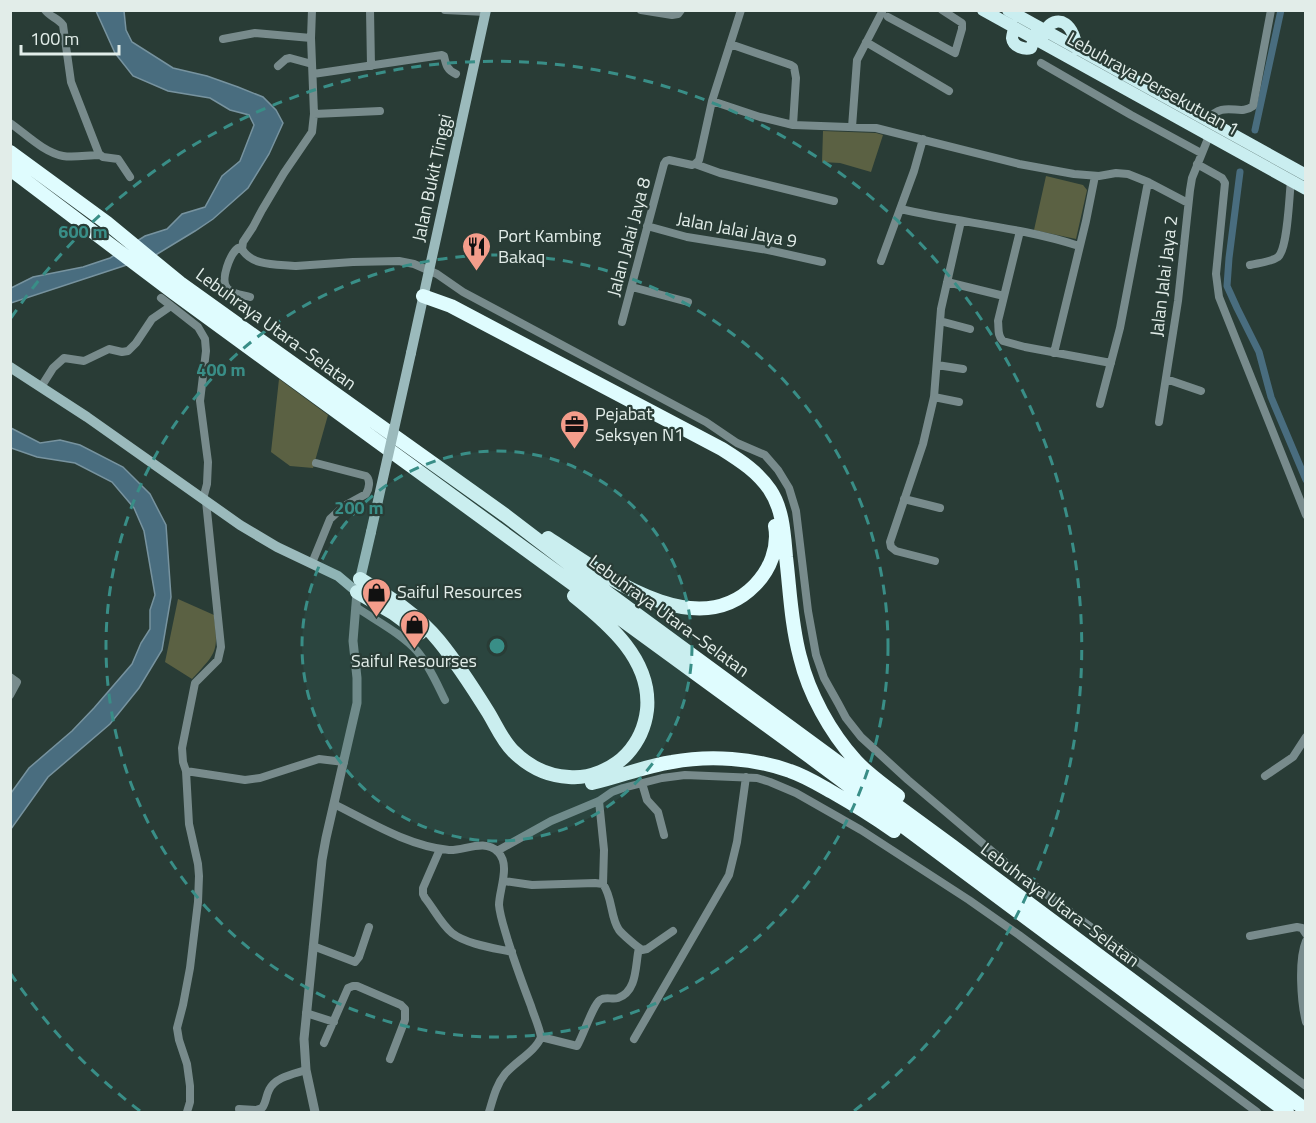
<svg xmlns="http://www.w3.org/2000/svg" width="1316" height="1123" font-family="'Titillium Web',sans-serif">
  <style>
    .green { fill: #5b6143 }
    .water { fill: #496d7f; stroke: #77939f; stroke-width: 1.5 }
    .lines { fill: none; stroke-linecap: round; stroke-linejoin: round }
    .canal { stroke: #496d7f; stroke-width: 7 }
    .minor { stroke: #788b8c; stroke-width: 8 }
    .tertiary { stroke: #788b8c; stroke-width: 9 }
    .secondary { stroke: #9bbabc; stroke-width: 10 }
    .trunk { stroke: #caeef0; stroke-width: 12 }
    .motorway { stroke: #dffcfe; stroke-width: 14 }
    .secondary-bridge { stroke: #9bbabc; stroke-width: 10 }
    .ring { fill: none; stroke: #398e87; stroke-width: 3; stroke-dasharray: 10 8 }
    .labels { text-anchor: middle; stroke-width: 4.5; stroke-linejoin: round; paint-order: stroke }
    .street-label { font-size: 18px; fill: #e2ede9; stroke: #293c36 }
    .poi-label { font-size: 18px; fill: #e2ede9; stroke: #293c36; text-anchor: start }
    .centre { fill: #398e87; stroke: #293c36; stroke-width: 3 }
    .ring-label { font-size: 18px; text-anchor: middle; font-weight: bold; fill: #398e87; stroke: #293c36; stroke-width: 4.5; stroke-linejoin: round; paint-order: stroke }
  </style>
  <rect width="100%" height="100%" fill="#293c36"/>
  <path class="green" d="M823,131L876,133L883,135L871,172L840,163L822,162Z
    M1046,176L1083,185L1087,190L1076,239L1034,230Z
    M279,379L328,415L313,468L290,466L271,452Z
    M178,599L214,615C218,652 218,651 192,679L165,662Z"/>
  <path class="water" d="M96,11H124L126,30L132,42L173,68L207,76L238,87L263,97L276,110L283,123L269,154L248,188L213,219L195,231L154,256L11,303V288L33,277L83,267L110,258L145,236L167,229L182,214L205,207L222,176L240,161L254,125L249,115L230,110L210,98L168,91L133,76L115,53Z
    M11,428L40,443L60,440L80,445L123,467L150,494L166,525L171,597L162,650L139,688L110,724L48,777L11,829V793L29,768L72,731L94,708L132,664L141,643L150,629V610L155,595L144,531L134,508L112,482L75,463L37,457L11,448Z"/>
  <g class="lines">
    <path class="canal" d="M1255,130L1281,10
      M1240,172L1229,258L1227,286L1237,308L1259,352L1271,397L1306,480"/>
    <path class="minor" d="M45,10C50,17 58,18 63,25L71,82L99,154L103,157L118,159L130,177
      M312,10L311,38L314,114L312,132L284,173L262,210L253,227L243,242L242,249C252,267 279,264 296,266L353,262L399,261L414,264L437,274L463,292L706,422L737,443L765,455L778,470L789,488L796,511L808,611L816,655L824,678L838,703L846,718L861,737L908,780L1019,874L1306,1086
      M370,10L371,66
      M445,10L486,12
      M641,10L672,15L678,14L681,10
      M888,17L955,53L962,29V23L942,10
      M223,39L255,33L311,38
      M866,42L949,91
      M730,44L791,65L794,67L796,78L793,125
      M1041,63L1131,115L1201,153
      M278,66L286,59L290,58L312,64
      M313,74L442,55L444,56C446,65 447,70 456,74
      M712,101L760,117L793,125L876,128L1019,164L1074,174L1099,176L1116,173L1128,174L1148,182L1188,203
      M314,114L380,111
      M1207,120C1225,99 1239,117 1253,106L1271,10
      M10,123C26,134 43,152 63,156C74,158 88,155 100,155
      M852,127L857,60L883,10
      M695,164L720,173L834,201
      M1197,164L1222,178L1225,183L1216,274L1219,297L1306,515
      M901,209C960,223 1021,227 1079,246
      M647,226L687,237L768,250L822,262
      M1020,231L998,321C999,328 997,336 1003,341L1025,347L1111,363
      M241,247L238,248C230,254 220,280 227,288C232,294 243,295 250,297
      M881,261L914,171L923,139
      M1250,265C1258,263 1271,262 1278,257C1288,248 1289,196 1291,181
      M947,282L1004,296
      M632,287L688,302
      M161,298L198,327L205,339L206,351L200,401L208,462L207,484L203,499
      M940,321L970,329
      M622,322L664,164L666,161L669,160L692,165L695,164L699,160L712,101L741,10
      M1054,353L1086,221L1095,176
      M937,365L963,369
      M1166,379L1201,391
      M41,387L53,368L64,358L84,361L109,349L122,352L128,351L136,343L152,319L171,306
      M934,397L959,402
      M1100,404L1120,328L1148,182
      M1159,422L1178,301L1190,190L1192,178L1209,136
      M904,499L940,508
      M935,561L896,551L891,547L890,542L923,444L934,397L941,309L961,221
      M312,563L330,519L344,506L366,494C369,489 371,480 366,476L316,463
      M356,607C375,620 402,634 417,651C429,665 437,684 445,700
      M10,677L17,682L10,695
      M186,771L245,780L260,778L319,759L344,762
      M1265,776L1293,757L1306,737
      M642,783L647,800L658,812L664,835
      M599,801L604,850L603,884
      M334,804C370,822 408,846 449,850C464,851 485,838 498,852C511,865 499,890 499,905C500,917 505,930 508,941C515,963 523,985 531,1006C534,1016 539,1026 541,1037
      M440,849L423,888V894L425,898C434,909 441,924 452,933C466,944 494,948 512,952
      M497,851L551,821L599,801L612,792L623,788L662,778L685,775L757,778L770,782L796,793L861,830L969,900L1019,935L1257,1112
      M504,881L532,885L595,883L603,884C613,898 610,917 619,930C622,934 637,947 642,950L647,949L673,931
      M1250,936L1297,927L1302,928L1306,934
      M1306,941C1298,960 1301,1002 1306,1022
      M313,946L355,962L359,957L369,927
      M306,1013L334,1022
      M541,1037L577,1046C583,1036 593,1005 600,1000C606,996 612,1000 618,998C638,991 635,964 639,948
      M634,1039L729,875L737,842L746,777
      M324,1043L348,988L353,986H357L401,1005L405,1009V1020L390,1059
      M239,1109L256,1110L262,1108C266,1103 266,1096 269,1090C275,1077 294,1074 306,1070
      M187,1112L190,1102V1086L187,1064L179,1040L177,1028L183,1005L190,968L198,902L199,876L198,864L189,824L186,771L183,762L182,748L195,683L218,660L221,647L206,501
      M489,1112C493,1099 496,1085 505,1074C515,1062 536,1051 541,1037"/>
    <path class="tertiary" d="M315,1112L306,1070L304,1039L322,860L326,838L357,703V678L353,641L357,592"/>
    <path class="secondary" d="M411,353L486,10
      M10,367L87,417L240,525L277,547L338,576L357,592L371,532"/>
    <path class="trunk" d="M983,10L1306,189
      M1008,10L1306,175
      M1014,28C1014,29 1012,36 1012,38C1013,47 1025,50 1031,48L1037,31
      M1042,38C1047,19 1065,15 1073,34C1075,38 1076,44 1077,49"/>
    <path class="motorway" d="M10,152L107,223L180,283L505,515L598,586L952,846L1306,1110
      M10,169L174,293L813,759L1287,1112
      M423,296L451,306L722,449C741,461 758,472 770,490C783,509 784,535 786,557C790,590 791,624 800,657C809,694 830,732 856,761C868,774 884,785 898,796
      M548,538C602,573 696,646 755,585C770,570 779,547 775,526
      M360,579C388,596 418,615 439,641C457,663 473,688 488,712C496,725 502,740 513,751C528,766 547,776 569,777C589,779 613,769 627,754C638,742 645,727 647,710C652,660 609,624 574,596
      M357,592L393,613L420,633
      M592,783C619,777 645,766 672,762C710,755 754,758 790,771C805,776 818,784 832,792C853,804 874,817 894,831"/>
    <path class="secondary-bridge" d="M371,532L411,353"/>
  </g>
  <circle cx="497" cy="646" r="195" fill="#398e87" fill-opacity=".12"/>
  <g class="ring">
    <circle cx="497" cy="646" r="195"/>
    <circle cx="497" cy="646" r="391"/>
    <path d="M140 1111A586 586 0 0 1 11 974M11 318A586 586 0 1 1 854 1111"/>
  </g>
  <defs>
    <symbol id="restaurant-pin" viewBox="-11 -11 22 30"><path d="M0 17L-7.5 6A9.5 9.5 0 1 1 7.5 6Z" fill="#f49d8b" stroke="#293c36"/><path d="M-5-6h1v4h1v-4h1v4h1v-4h1v5L-1.5 .5V6h-2V.5L-5-1ZM5-6V6H3V1.5H1.5Q1.5-4 5-6Z" fill="#111"/></symbol>
    <symbol id="office-pin" viewBox="-11 -11 22 30"><path d="M0 17L-7.5 6A9.5 9.5 0 1 1 7.5 6Z" fill="#f49d8b" stroke="#293c36"/><path d="M-6-3h4V-5.5h4V-3h4V5H-6ZM-1-4.5V-3h2v-1.5ZM-6 0V1H6V0Z" fill="#111"/></symbol>
    <symbol id="shop-pin" viewBox="-11 -11 22 30"><path d="M0 17L-7.5 6A9.5 9.5 0 1 1 7.5 6Z" fill="#f49d8b" stroke="#293c36"/><path d="M-5-2.5h2.3a2.7 3.5 0 0 1 5.4 0H5L5.5 6h-11ZM-1.5-2.5h3a1.5 2.3 0 0 0-3 0Z" fill="#111"/></symbol>
  </defs>
  <g fill-rule="evenodd">
    <use href="#restaurant-pin" x="460" y="230" width="33" height="45"/>
    <use href="#office-pin" x="558" y="408" width="33" height="45"/>
    <use href="#shop-pin" x="360" y="576" width="33" height="45"/>
    <use href="#shop-pin" x="398" y="608" width="33" height="45"/>
  </g>
  <g class="labels">
    <g class="street-label">
      <text transform="translate(1153 84) rotate(29)" y="6">Lebuhraya Persekutuan 1</text>
      <text transform="translate(432 178) rotate(-78)" y="6">Jalan Bukit Tinggi</text>
      <text transform="translate(737 230) rotate(11)" y="6">Jalan Jalai Jaya 9</text>
      <text transform="translate(629 237) rotate(-75)" y="6">Jalan Jalai Jaya 8</text>
      <text transform="translate(1164 276) rotate(-83)" y="6">Jalan Jalai Jaya 2</text>
      <text transform="translate(276 329) rotate(36)" y="6">Lebuhraya Utara–Selatan</text>
      <text transform="translate(669 616) rotate(36)" y="6">Lebuhraya Utara–Selatan</text>
      <text transform="translate(1060 905) rotate(37)" y="6">Lebuhraya Utara–Selatan</text>
    </g>
    <g class="poi-label">
      <text x="498" y="242">Port Kambing<tspan x="498" dy="21">Bakaq</tspan></text>
      <text x="595" y="420">Pejabat<tspan x="595" dy="21">Seksyen N1</tspan></text>
      <text x="397" y="598">Saiful Resources</text>
      <text x="414" y="667" text-anchor="middle">Saiful Resourses</text>
    </g>
  </g>
  <circle cx="497" cy="646" r="9" class="centre"/>
  <g class="ring-label">
    <text x="83" y="238">600 m</text>
    <text x="221" y="376">400 m</text>
    <text x="359" y="514">200 m</text>
  </g>
  <rect width="1316" height="1123" fill="none" stroke="#e2ede9" stroke-width="24"/>
  <path d="M21 45v9h98v-9" fill="none" stroke="#e2ede9" stroke-width="3"/>
  <text x="30" y="45" font-size="18" fill="#e2ede9" stroke="#293c36" stroke-width="4.5" paint-order="stroke">100 m</text>
</svg>
